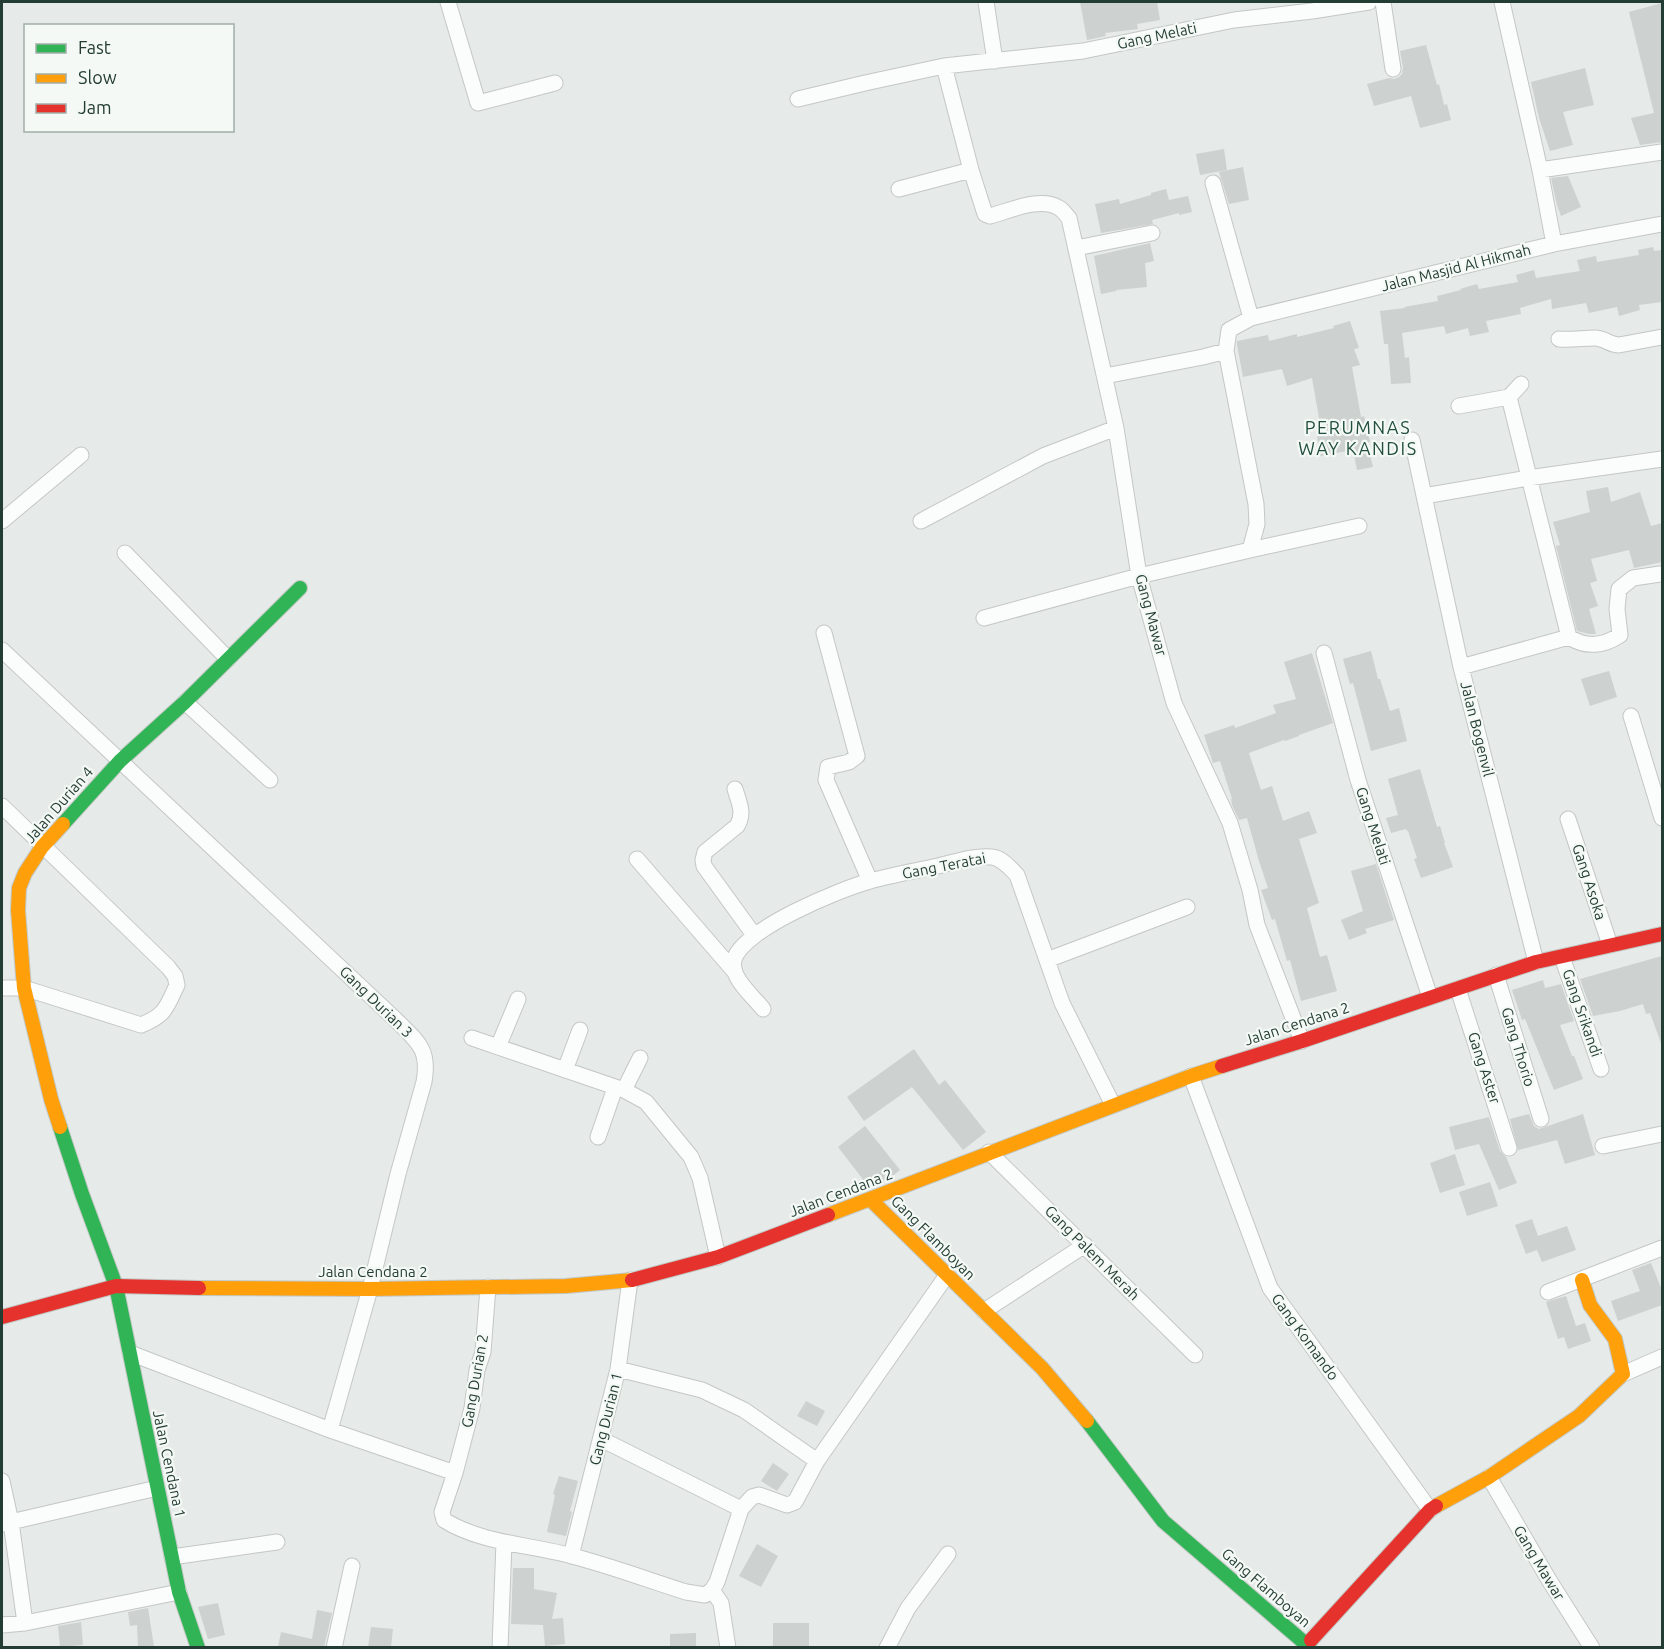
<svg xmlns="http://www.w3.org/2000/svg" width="1664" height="1649" font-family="Ubuntu,sans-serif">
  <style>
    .building { fill: #cdd1cf }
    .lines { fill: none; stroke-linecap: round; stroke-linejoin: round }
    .street-casing { stroke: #c3c7c5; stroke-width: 17 }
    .fast-casing { stroke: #c2c8c5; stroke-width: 16 }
    .slow-casing { stroke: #c2c8c5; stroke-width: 16 }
    .jam-casing { stroke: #c2c8c5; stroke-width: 16 }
    .street { stroke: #fbfcfc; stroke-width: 15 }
    .fast { stroke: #30b455; stroke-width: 14 }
    .slow { stroke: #ff9f0a; stroke-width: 14 }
    .jam { stroke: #e5322d; stroke-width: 14 }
    .labels { text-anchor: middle; stroke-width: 4.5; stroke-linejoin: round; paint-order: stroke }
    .street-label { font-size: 15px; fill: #243d34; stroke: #f4f9f6 }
    .quarter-label { font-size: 18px; letter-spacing: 1.5px; fill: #214e3f; stroke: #f4f9f6 }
  </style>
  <rect width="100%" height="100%" fill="#e6eae8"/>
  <path class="building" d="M1080,2H1157L1160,20L1137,24L1138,29L1105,33L1106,36L1087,40Z
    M1662,3V142L1640,145L1631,118L1654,113L1629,12Z
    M1426,45L1437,85L1439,84L1444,105L1447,104L1451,120L1420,128L1411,96L1374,106L1367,84L1389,78L1394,79L1399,77L1402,74L1403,68L1400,51Z
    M1585,68L1594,105L1563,112L1573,145L1550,151L1539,118L1531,82Z
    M1224,149L1227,170L1200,175L1196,154Z
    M1243,167L1249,200L1229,204L1219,172Z
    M1568,176L1581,207L1561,216L1557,205L1551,178Z
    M1166,189L1169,200L1188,196L1192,212L1179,215V213L1152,220L1153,224L1101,233L1095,204L1119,199L1120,204L1151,195V193Z
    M1150,243L1154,261L1145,263L1147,287L1116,290V291L1101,294L1094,256Z
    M1653,247L1654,251L1662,250V302L1639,305L1640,310L1619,316L1617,307L1589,313L1586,303L1552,309L1551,299L1520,308L1521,314L1486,321L1489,332L1470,336L1468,328L1446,334L1444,326L1402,333L1405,358L1409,357L1411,383L1391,384L1388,344H1384L1380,311L1405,308L1404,307L1438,301L1437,296L1461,290L1460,289L1477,284L1479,289L1518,282L1516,275L1534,270L1536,278L1580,271L1577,260L1596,256L1597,262L1639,255L1638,250Z
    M1350,321L1359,348L1354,349L1360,365L1352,367L1361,417L1364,416L1370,442L1367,443L1373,467L1357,470L1353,450L1320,456L1317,436L1322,435L1312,378L1287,386L1282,369L1243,377L1237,345V341L1268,335L1269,341L1297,334V337L1334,328L1333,326Z
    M1608,487L1611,502L1640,492L1651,526L1662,523V562L1634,568L1629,550L1591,559L1597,581L1590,583L1598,606L1589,609L1596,634H1589L1577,631L1556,546L1560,545L1553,522L1590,512L1586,491Z
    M1371,651L1378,679H1380L1390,711L1399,708L1407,741L1371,751L1353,683L1350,684L1343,659Z
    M1312,653L1333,723L1299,735V736L1285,741L1284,740L1249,753L1261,790L1272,786L1283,821L1309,811L1317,833L1299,839L1319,903L1307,908L1320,957L1327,955L1337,991L1301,1001L1290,960L1287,961L1275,919L1272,920L1261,890L1268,888L1259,861L1247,818L1239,820L1232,805L1231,799H1232L1220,761L1213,763L1204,735L1234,725L1235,728L1276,713L1273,705L1296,699L1284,662Z
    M1609,671L1617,697L1590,706L1581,679Z
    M1420,769L1437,827L1440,826L1445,843H1444L1453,867L1421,878L1414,859L1417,858L1408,831H1407L1406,829L1391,833L1386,818L1398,815L1388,779Z
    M1376,864L1394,920L1365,929L1367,933L1349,940L1341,920L1363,911L1351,871Z
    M1662,956V1043H1661L1650,1013L1646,1014L1643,1004L1620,1011L1593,1016L1580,979Z
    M1543,980L1545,988L1561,984L1574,1021L1560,1025L1572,1056H1574L1583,1079L1554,1090L1525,1019L1522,1020L1512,990Z
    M914,1049L939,1085L945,1080L986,1132L963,1150L912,1087L864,1121L847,1097Z
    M1529,1114L1534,1126L1539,1129L1583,1114L1595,1155L1565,1164L1557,1140L1518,1150L1510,1119Z
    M1489,1117L1500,1151L1506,1157L1517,1183L1499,1190L1479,1144L1455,1150L1449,1127Z
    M865,1126L900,1170L890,1178L868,1186L838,1147Z
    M1455,1154L1465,1185L1440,1193L1430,1163Z
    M1490,1182L1498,1206L1467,1216L1459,1192Z
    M1532,1219L1538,1236L1567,1226L1576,1250L1542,1262L1537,1250L1526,1254L1515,1225Z
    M1651,1263L1662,1290V1305L1618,1321L1611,1301L1640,1291L1632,1270Z
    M1566,1296L1576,1326L1585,1323L1591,1341L1568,1349L1564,1337L1558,1339L1546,1302Z
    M806,1401L825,1411L817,1426L797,1416Z
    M773,1463L789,1474L777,1491L761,1481Z
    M559,1476L578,1481L570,1511L572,1512L566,1536L547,1532L555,1495L553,1494Z
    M757,1544L778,1556L761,1587L739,1576Z
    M513,1568H534V1589L557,1593L552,1619L563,1618L565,1644L545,1646L543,1625L511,1624Z
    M218,1603L225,1635L208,1639L198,1607Z
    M148,1608L154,1647H138L137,1625L130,1626L128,1612Z
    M317,1610L332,1613L324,1647H278L281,1632L312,1639Z
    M81,1622L83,1645L60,1647L58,1626Z
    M773,1623H809V1647H773Z
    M371,1627L393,1629L391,1647H368Z
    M696,1633V1647H670V1634Z"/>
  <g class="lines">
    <defs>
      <path id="street" d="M448,2L478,103L555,83
        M986,2L995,61
        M1383,2L1393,69
        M1502,2L1540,170L1554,244
        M944,66L971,170L985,214L990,216C1009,211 1041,196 1059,208C1063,210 1066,215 1069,218L1116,428L1139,576L1174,703L1230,823L1250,890L1257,925L1302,1041
        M798,99L865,83L944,66L1083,51L1234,20L1312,11L1369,2
        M1540,170L1662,152
        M1213,183L1251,318
        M899,189L971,170
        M1076,248L1152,233
        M1559,339C1571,340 1583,338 1595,338C1604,338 1610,345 1619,345L1662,337
        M1105,376L1203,357L1226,351
        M1509,397L1569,637
        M1459,406L1509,397L1521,384
        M1412,440L1461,667L1536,962
        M1424,496L1528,478L1662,459
        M2,521L81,455
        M921,521L1043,456L1116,428
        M1250,550L1359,526
        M125,553L228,659
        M984,618L1139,576L1250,550L1257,524L1256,504L1226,351L1229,330L1251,318L1554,244L1662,224
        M824,633L857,756L849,762L828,767L826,780L870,881
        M2,650L396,1020C417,1041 430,1049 424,1082L398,1174L370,1289L330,1430
        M1324,653L1358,780L1430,997
        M1461,667L1569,637C1586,648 1604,646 1620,635L1617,609L1619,589L1633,578L1660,574
        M185,702L270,780
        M1631,716L1662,818
        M735,789C739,803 745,813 737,826L705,852L703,860L704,866L754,935
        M2,806L168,967L175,976L177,985C166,1008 166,1015 141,1025L24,988H2
        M1568,819L1610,945
        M637,859L734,971
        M1562,957L1601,1069
        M1047,960L1187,907
        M1496,975L1541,1119
        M1458,989L1509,1148
        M763,1009C753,996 730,978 734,960C742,929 841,889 870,881C892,875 915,871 938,866C955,862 974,855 992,857C1002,858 1010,868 1017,875L1062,1003L1113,1105
        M472,1038L624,1090L646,1102L691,1157L700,1178L718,1257
        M498,1047L518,999
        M565,1070L580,1030
        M1191,1076L1270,1288L1430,1510
        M624,1090L640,1058
        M598,1137L615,1088
        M1603,1146L1662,1134
        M989,1152L1195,1355
        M1548,1292L1662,1248
        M984,1311L1085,1245
        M130,1353L330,1430L455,1473L442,1512L444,1520C480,1543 532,1545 572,1556C611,1566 648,1580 686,1592L705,1595L712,1590L717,1582L741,1509
        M1623,1374L1662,1357
        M601,1439L741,1509L752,1497L759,1495L787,1505L795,1502L817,1461L744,1410L702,1390L618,1369
        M817,1461L947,1275
        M455,1473L472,1408L477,1370L483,1352L488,1287
        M1489,1477L1549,1580L1592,1648
        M2,1481L11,1522L25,1623
        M2,1524L157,1488
        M571,1556L618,1369L630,1280
        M172,1557L277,1542
        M712,1590L721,1603L728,1648
        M2,1625L25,1623L179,1592
        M334,1648L352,1566
        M500,1648L504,1542
        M887,1648L908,1608L948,1554"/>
      <path id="fast" d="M63,824L120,761L185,702L300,588
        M60,1127L82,1194L116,1286L179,1592L198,1648
        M1087,1421L1163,1521L1307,1645L1311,1640"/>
      <path id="slow" d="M60,1127L51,1099L24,988L18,910L19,888L25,873L42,847L63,824
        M871,1200L1042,1368L1087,1421
        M828,1215L1191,1076L1222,1066
        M199,1288L370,1289L566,1286L632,1280
        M1436,1506L1489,1477L1579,1416L1623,1374L1615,1339L1590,1305L1582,1280"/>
      <path id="jam" d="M1222,1066L1302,1041L1536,962L1662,934
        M632,1280L718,1257L828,1215
        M2,1317L116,1286L199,1288
        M1311,1640L1430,1510L1436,1506"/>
    </defs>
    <use href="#street" class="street-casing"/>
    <use href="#fast" class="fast-casing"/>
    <use href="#slow" class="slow-casing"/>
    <use href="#jam" class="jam-casing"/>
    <use href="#street" class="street"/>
    <use href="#fast" class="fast"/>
    <use href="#slow" class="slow"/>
    <use href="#jam" class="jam"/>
  </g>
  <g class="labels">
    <g class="street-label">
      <text transform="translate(1157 36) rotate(-12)" y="5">Gang Melati</text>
      <text transform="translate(1456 268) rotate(-14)" y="5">Jalan Masjid Al Hikmah</text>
      <text transform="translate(1151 615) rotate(75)" y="5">Gang Mawar</text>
      <text transform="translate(1477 729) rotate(76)" y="5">Jalan Bogenvil</text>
      <text transform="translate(59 805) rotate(-49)" y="5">Jalan Durian 4</text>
      <text transform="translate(1373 826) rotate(72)" y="5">Gang Melati</text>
      <text transform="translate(944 866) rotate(-11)" y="5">Gang Teratai</text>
      <text transform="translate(1589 882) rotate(72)" y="5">Gang Asoka</text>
      <text transform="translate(376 1002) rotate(44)" y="5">Gang Durian 3</text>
      <text transform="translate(1582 1013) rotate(71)" y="5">Gang Srikandi</text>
      <text transform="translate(1297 1024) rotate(-18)" y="5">Jalan Cendana 2</text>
      <text transform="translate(1518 1047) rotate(73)" y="5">Gang Thorio</text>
      <text transform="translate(1484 1068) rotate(72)" y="5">Gang Aster</text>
      <text transform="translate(841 1193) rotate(-21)" y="5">Jalan Cendana 2</text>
      <text transform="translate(933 1238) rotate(45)" y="5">Gang Flamboyan</text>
      <text transform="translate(1092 1253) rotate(45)" y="5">Gang Palem Merah</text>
      <text x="373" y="1277">Jalan Cendana 2</text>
      <text transform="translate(1305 1337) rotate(54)" y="5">Gang Komando</text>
      <text transform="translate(475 1381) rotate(-80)" y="5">Gang Durian 2</text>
      <text transform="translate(606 1419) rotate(-76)" y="5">Gang Durian 1</text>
      <text transform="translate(169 1464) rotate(78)" y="5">Jalan Cendana 1</text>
      <text transform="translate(1539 1563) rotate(59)" y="5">Gang Mawar</text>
      <text transform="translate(1266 1588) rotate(41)" y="5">Gang Flamboyan</text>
    </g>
    <g class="quarter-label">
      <text x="1358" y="434">PERUMNAS<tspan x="1358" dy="21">WAY KANDIS</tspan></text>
    </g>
  </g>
  <rect width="1664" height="1649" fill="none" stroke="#243d34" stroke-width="6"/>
  <rect x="24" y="24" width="210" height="108" fill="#f4f9f6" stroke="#a1aea8" stroke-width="1.5"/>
  <rect x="36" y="44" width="30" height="9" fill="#30b455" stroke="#a1aea8" stroke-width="1.5"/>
  <text x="78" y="54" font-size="18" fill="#243d34">Fast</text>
  <rect x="36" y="74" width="30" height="9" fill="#ff9f0a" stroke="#a1aea8" stroke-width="1.5"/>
  <text x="78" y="84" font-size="18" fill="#243d34">Slow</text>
  <rect x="36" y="104" width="30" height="9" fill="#e5322d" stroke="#a1aea8" stroke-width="1.5"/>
  <text x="78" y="114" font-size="18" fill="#243d34">Jam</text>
</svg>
